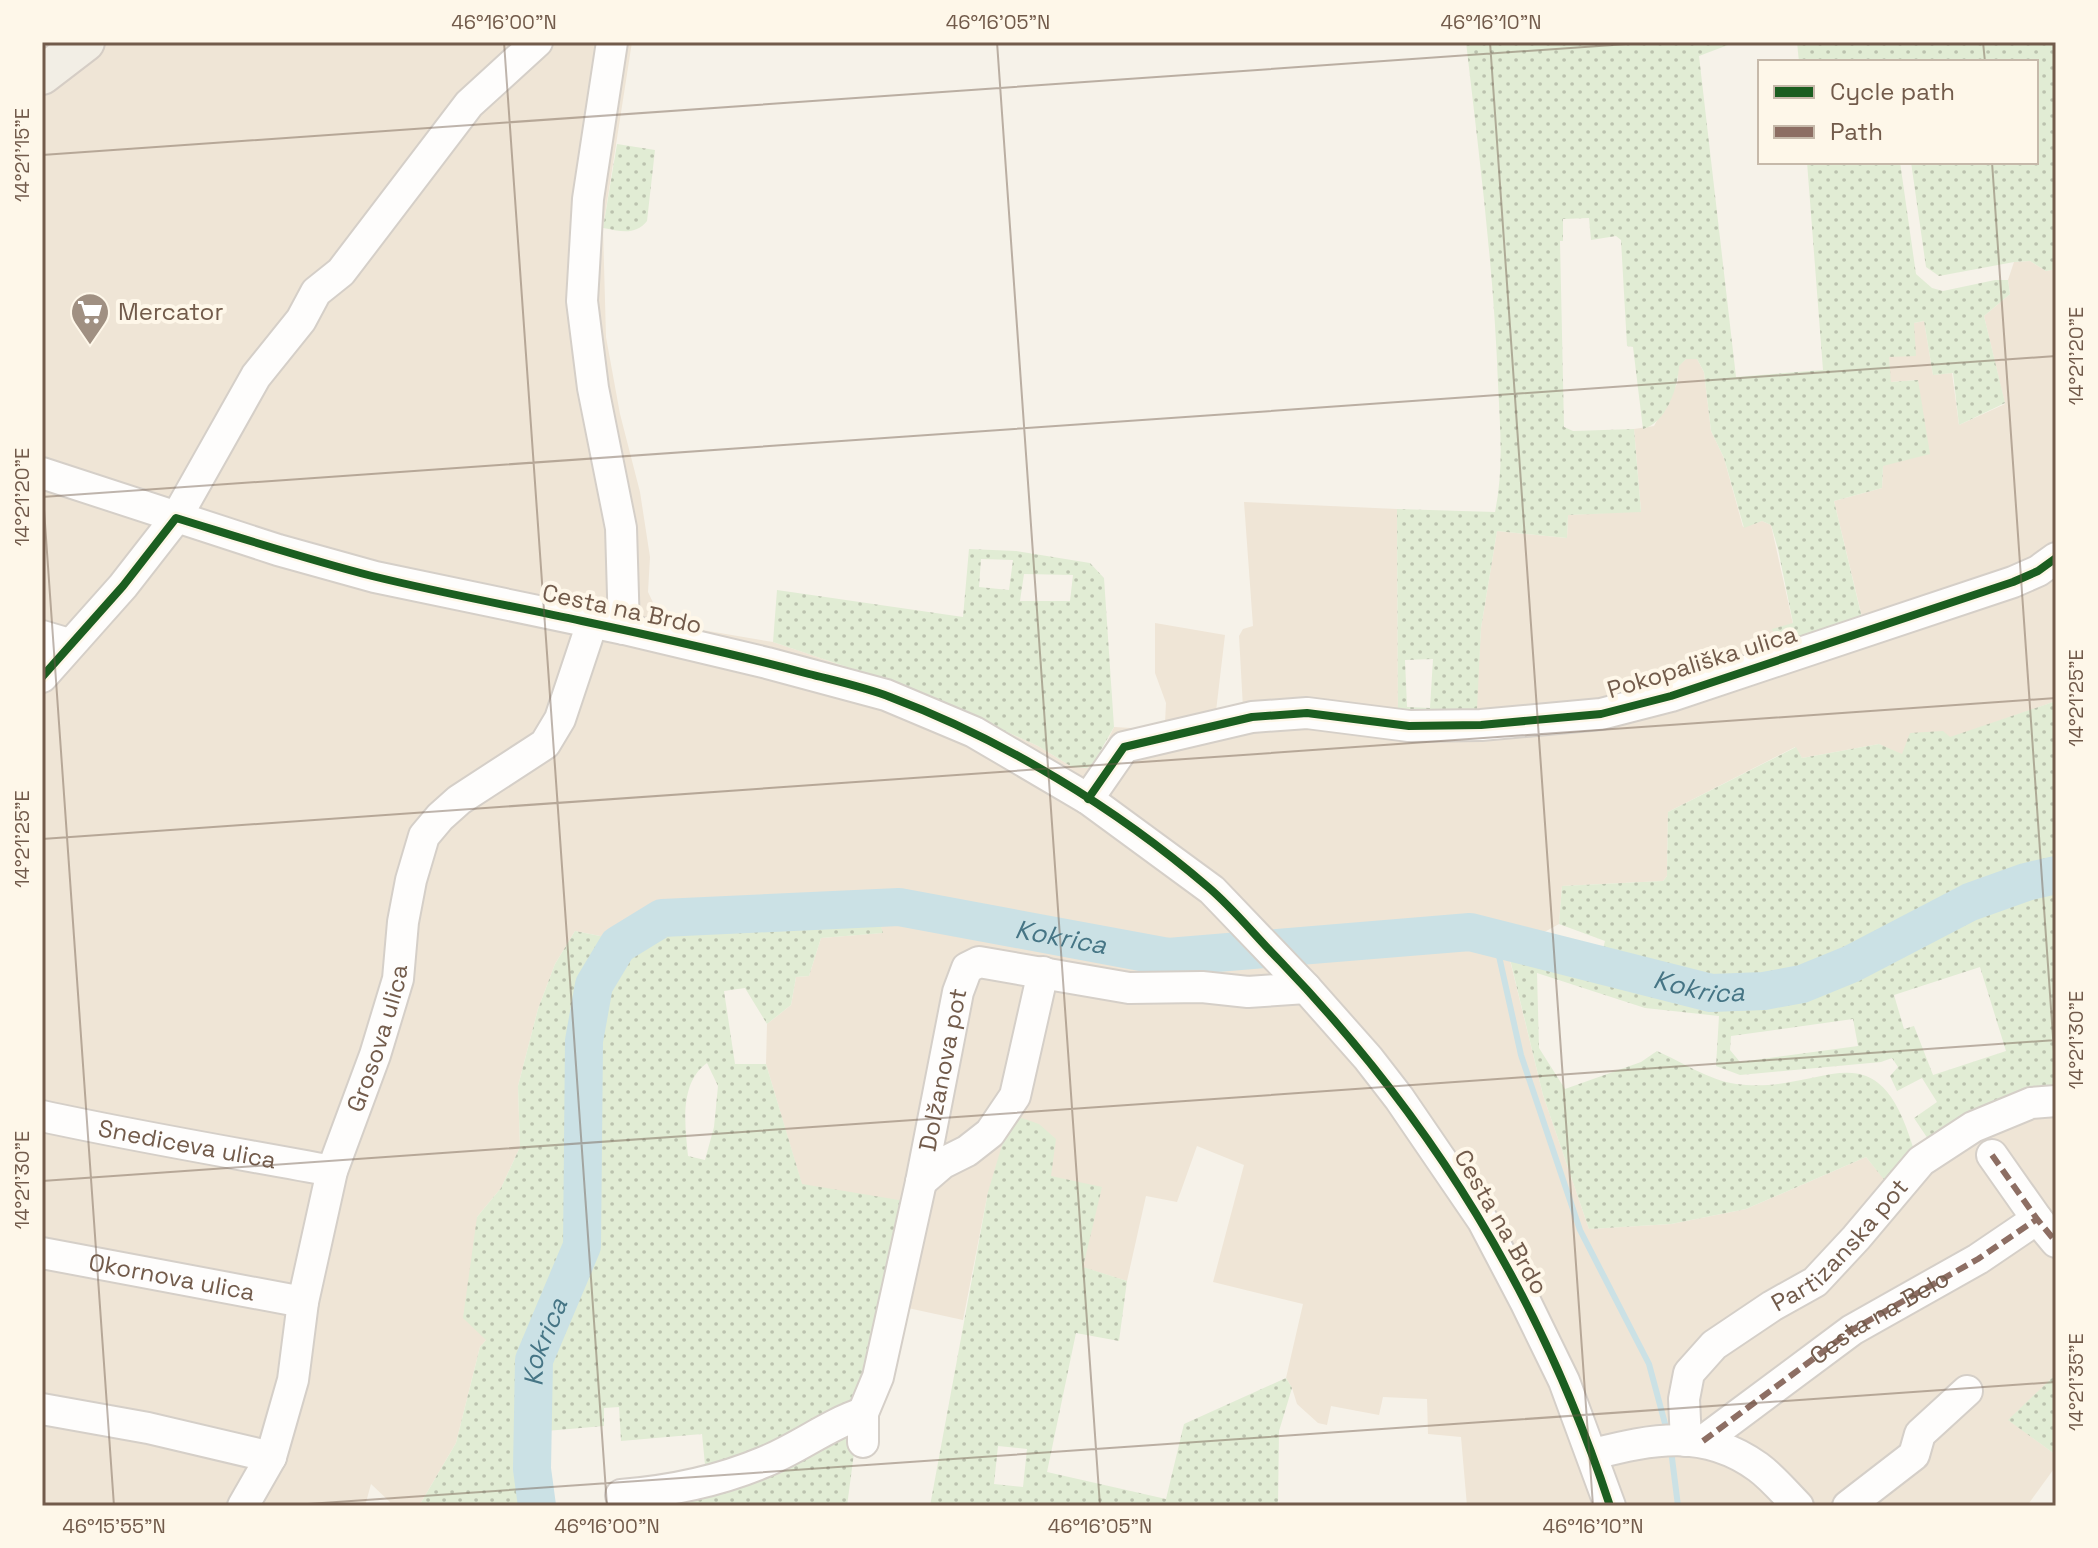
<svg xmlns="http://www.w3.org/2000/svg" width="2098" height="1548" font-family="'Space Grotesk',sans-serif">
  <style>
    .residential { fill: #efe5d6 }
    .grass { fill: url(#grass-dots); fill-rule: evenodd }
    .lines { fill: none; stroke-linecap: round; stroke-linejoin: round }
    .stream { stroke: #cbe1e5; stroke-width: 6 }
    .river { stroke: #cbe1e5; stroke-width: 38 }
    .minor-casing { stroke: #d5cfc8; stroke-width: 34 }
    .major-casing { stroke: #d5cdc5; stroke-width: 42 }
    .minor { stroke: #fefdfc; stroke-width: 30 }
    .major { stroke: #f2eee5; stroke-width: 38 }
    .quiet { stroke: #8d6e63; stroke-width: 6; stroke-dasharray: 12 6; stroke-linecap: butt }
    .cycleway-casing { stroke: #fef7e9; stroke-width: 13 }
    .cycleway { stroke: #1b5e20; stroke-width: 8 }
    .ticks { fill: none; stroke: #725b4b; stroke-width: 2; stroke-opacity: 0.45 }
    .labels { text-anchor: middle; stroke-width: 8; stroke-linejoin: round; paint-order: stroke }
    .poi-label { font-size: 24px; fill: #725b4b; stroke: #fef7e9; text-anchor: start }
    .street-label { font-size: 24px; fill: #725b4b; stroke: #fef7e9 }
    .water-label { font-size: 26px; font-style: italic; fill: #467585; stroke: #fef7e9 }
    .neatline { fill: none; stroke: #725b4b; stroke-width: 3 }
    .ticks-label { font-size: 20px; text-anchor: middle; fill: #725b4b }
  </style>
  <defs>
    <pattern id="grass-dots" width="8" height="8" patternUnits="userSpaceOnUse" patternTransform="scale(2)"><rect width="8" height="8" fill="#e1ecd4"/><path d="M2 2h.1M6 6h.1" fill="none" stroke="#bbc2ae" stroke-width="1.8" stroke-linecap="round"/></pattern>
  </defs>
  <rect width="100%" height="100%" fill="#f6f2e9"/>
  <path class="residential" d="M59,42H632L603,228L606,337L620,414L640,492L650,557L648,592L658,613L673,625L773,642L915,690L1038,746L1072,767L1087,768L1104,748L1114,727L1149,729L1165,723L1166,703L1155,673V623L1225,635L1216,711L1243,708L1239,636L1243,629L1253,626L1244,502L1397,509L1398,718H1463L1476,709L1481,628L1497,531L1567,538L1568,515L1641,511L1634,429L1654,426L1678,382V366L1686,359H1697L1704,372L1711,431L1724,458L1743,527L1762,521L1771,525L1793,624L1862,617L1834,501L1882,488L1883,466L1918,380L1890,382L1889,357L1914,323L1924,321L1933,375L1952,373L1959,425L2005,404L1984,316L2010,294L2008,280L2014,262L2030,261L2046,271L2056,269V701L1902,755L1879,744L1802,758L1795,747L1668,812L1667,876L1663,881L1562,886L1559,924L1508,952L1543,1095L1589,1229L1671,1224L1746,1209L1866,1157L1886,1181L2056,1094V1374L2009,1420L2056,1455V1466L2027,1506H1467L1461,1437L1428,1434L1427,1399L1383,1397L1379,1415L1331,1406L1327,1425L1318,1423L1297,1404L1292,1388L1286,1378L1303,1304L1213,1282L1244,1165L1197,1146L1177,1202L1146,1196L1127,1281L1082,1267L988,1192L963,1320L885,1303L802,1185L766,1064L767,1024L791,1005L796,977L809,976L821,938L882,933L881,927L795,921L696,925L666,931L629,954L610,938L575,931L555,964L538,1009L518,1086L520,1147L501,1188L477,1217L486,1340L480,1347L456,1443L419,1506H390V1502L371,1484L365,1506H42V55Z"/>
  <path class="grass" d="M1466,42H1736L1699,56L1736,377L1823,370L1807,162H1900L1916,274L1932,288L1943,291L1995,280H2008L2010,294L1984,316L2005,403L1959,425L1953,373L1933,375L1924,321L1914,323L1916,356L1889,357L1891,382L1918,380L1930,454L1883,466L1882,488L1834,501L1862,618L1779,646L1772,629L1793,623L1778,549L1771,525L1762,521L1744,528L1724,458L1711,431L1704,372L1697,359H1686L1679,366C1678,388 1666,423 1643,429L1633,347L1627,346L1621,240L1616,236L1591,240L1589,218L1563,219V241H1560L1564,427L1573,431L1634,429L1641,512L1568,515L1567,538L1497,531L1481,628L1477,709L1463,718L1398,719L1397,509L1495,512C1504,469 1500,427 1498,384C1494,270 1479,155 1466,42ZM1433,659L1430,708L1407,707L1405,660Z
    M1797,42H2054L2056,269L2046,271L2030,261L2014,262L1939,276L1926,267L1911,162H2036V62H1799Z
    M617,144L655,150L647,221C635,236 620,231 603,228Z
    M969,549L1016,551L1090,563L1104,578L1114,727L1093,764L1087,768L1072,767L1038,746L915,690L773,642L777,590L963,617ZM981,559L1013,560L1009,590L979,587ZM1024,574L1073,575L1070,601H1020Z
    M2056,701V866C1982,877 1926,918 1862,951C1804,980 1721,995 1659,973C1640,966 1622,957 1603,949L1605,941L1559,924L1562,886L1663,881L1667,876L1668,812L1796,747L1802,758L1879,744L1902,754L1910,733L1943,731L1950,737Z
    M2056,889V1094L1928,1139L1914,1118L1937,1102L1922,1078L1897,1091L1890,1076L1898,1067L1892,1058L1881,1062L1740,1075L1716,1066L1719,1016L1645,1008L1537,973L1539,1048L1565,1089L1641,1062L1657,1051C1682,1062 1709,1080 1736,1084C1823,1096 1875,1021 1913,1147L1911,1154L1886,1182L1866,1157L1746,1209L1671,1224L1589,1229L1543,1095L1508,951C1577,960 1640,992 1709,998C1784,1005 1846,981 1911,946C1935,932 1959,917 1985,906C2008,896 2033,897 2056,889ZM1980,967L2006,1051L1933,1075L1914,1026L1904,1029L1894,995ZM1853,1019L1858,1046L1740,1062L1730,1050L1731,1036Z
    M795,921L881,926L883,933L821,938L809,976L796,977L791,1005L767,1024L745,988L724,991L735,1064H766L802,1184L905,1201L872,1353L851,1408L706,1475L702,1434L621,1441L619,1407L604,1408V1426L546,1431L550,1346L579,1275L590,1222V1069L603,988L615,964L643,943L666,931L696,925ZM707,1063L718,1086L714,1127L705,1160L688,1156C685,1125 679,1083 707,1063Z
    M575,931L610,938L598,959L582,1006L576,1044L579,1093L574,1160L573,1247L567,1273L545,1311L526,1354L521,1407L526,1506H419L456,1443L480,1347L486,1340L463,1318L477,1217L501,1188L520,1147L518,1086L538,1009L555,964Z
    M1013,1115L1039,1124L1056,1139L1051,1176L1102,1187L1083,1267L1127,1281L1119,1341L1076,1333L1047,1472L1166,1499L1184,1424L1286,1378L1292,1388L1279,1431L1278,1506H930L988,1192L1008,1125ZM998,1446L1027,1449L1023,1487L994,1484Z
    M2056,1374V1455L2008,1420Z
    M842,1427L856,1438L847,1506H677L679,1501Z"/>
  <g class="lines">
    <path class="stream" d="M1495,938L1521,1055L1580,1230L1649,1364L1667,1431
      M1671,1450L1678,1506"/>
    <path class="river" id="s1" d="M537,1506L532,1469L534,1360L582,1246L584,1041L594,985L618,945L662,918L899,907L1168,957L1470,932L1711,993L1764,991L1802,984L1851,964L1970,902L2026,882L2056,875"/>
    <defs>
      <g id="minor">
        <path d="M612,42L588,199L582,301L593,388L621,528L624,629"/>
        <path d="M42,473L278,550L375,577L624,629L767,663L886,695L974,732L1088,799L1212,890L1306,988L1368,1058L1399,1098L1483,1221L1525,1301L1564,1381L1610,1506"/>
        <path d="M42,636L69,644"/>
        <path d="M42,677L123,586L176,518L256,376L301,320L316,292L341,272L469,104L537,42"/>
        <path d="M1088,799L1124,747L1252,717L1307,713L1409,726L1481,725L1601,714L1671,696L2013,582L2038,571L2056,558"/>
        <path id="s2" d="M42,1116C138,1137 235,1153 332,1171"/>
        <path d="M1992,1155L2037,1219"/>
        <path d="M921,1182L943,1163L967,1151L990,1133L1015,1096L1043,972"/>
        <path id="s3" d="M42,1253L303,1302"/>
        <path d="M42,1409L148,1428L271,1457"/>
        <path id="s4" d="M1686,1441L1684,1399L1689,1373L1714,1345L1772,1306L1815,1282L1856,1238L1921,1161L1973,1127L2031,1103L2056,1101"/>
        <path id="s5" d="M1703,1441L1852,1330L1978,1259L2037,1219L2056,1242"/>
        <path id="s6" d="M863,1442V1413L878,1377L921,1182L958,992L967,968L979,962L1129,988L1202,987L1248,992L1306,988"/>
        <path d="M1593,1454C1653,1439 1704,1428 1758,1467C1773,1478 1785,1493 1798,1506"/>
        <path d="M621,1495C670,1491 719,1481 764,1462C799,1448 827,1425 863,1413"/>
        <path id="s7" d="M243,1506L271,1457L293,1380L303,1302L332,1171L375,1055L398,979L403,922L411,880L424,836L440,817L459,800L545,744L560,719L592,623"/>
        <path d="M1848,1506L1914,1455L1920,1434L1967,1391"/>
      </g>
      <path id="major" d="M42,75L85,42"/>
    </defs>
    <use href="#minor" class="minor-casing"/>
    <use href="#major" class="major-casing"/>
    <use href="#minor" class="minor"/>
    <use href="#major" class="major"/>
    <path class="quiet" d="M1992,1155L2037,1219
      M1703,1441L1852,1330L1978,1259L2037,1219L2056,1242"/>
    <defs>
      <path id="cycleway" d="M42,677L123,586L176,518C241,538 306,559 372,576C441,593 512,606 582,621C658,637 734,654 809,674C836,681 864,687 890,697C1004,740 1116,808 1208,887C1234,909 1256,937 1280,961C1433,1120 1541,1296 1610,1506
        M1088,799L1124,747L1252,717L1307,713L1409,726L1481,725L1601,714L1671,696L2013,582L2038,571L2056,558"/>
    </defs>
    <use href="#cycleway" class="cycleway-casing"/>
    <use href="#cycleway" class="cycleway"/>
  </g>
  <path class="ticks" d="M504,42L607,1506M997,42L1100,1506M1490,42L1593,1506M1983,42L1985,62M42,155L1656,42M1992,162L2056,1080M42,481L114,1506M42,497L2056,356M42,839L2056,698M42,1181L2056,1040M279,1506L2056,1382"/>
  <defs>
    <symbol id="supermarket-pin" viewBox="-11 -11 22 30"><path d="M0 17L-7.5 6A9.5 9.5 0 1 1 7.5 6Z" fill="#a09082" stroke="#fef7e9"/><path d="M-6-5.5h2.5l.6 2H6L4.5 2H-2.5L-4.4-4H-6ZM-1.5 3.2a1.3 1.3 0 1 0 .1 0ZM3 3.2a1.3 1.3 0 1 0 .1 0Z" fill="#fff"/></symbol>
  </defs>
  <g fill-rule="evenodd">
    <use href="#supermarket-pin" x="68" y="290" width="44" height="60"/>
  </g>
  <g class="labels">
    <g class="poi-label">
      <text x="118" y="320">Mercator</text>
    </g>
    <g class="street-label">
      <text transform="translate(622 609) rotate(12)" y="8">Cesta na Brdo</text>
      <text transform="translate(1702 662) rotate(-17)" y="8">Pokopališka ulica</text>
      <text dy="8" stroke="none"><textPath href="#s7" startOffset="490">Grosova ulica</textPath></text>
      <text dy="8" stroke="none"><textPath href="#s6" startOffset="382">Dolžanova pot</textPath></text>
      <text dy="8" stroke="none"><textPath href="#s2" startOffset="148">Snediceva ulica</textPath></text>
      <text transform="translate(1501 1222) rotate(60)" y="8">Cesta na Brdo</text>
      <text dy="8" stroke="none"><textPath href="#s4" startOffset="268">Partizanska pot</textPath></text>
      <text dy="8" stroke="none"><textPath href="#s3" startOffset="132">Okornova ulica</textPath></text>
      <text dy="8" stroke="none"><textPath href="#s5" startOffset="216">Cesta na Belo</textPath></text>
    </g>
    <g class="water-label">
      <text dy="9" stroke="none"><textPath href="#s1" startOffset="1032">Kokrica</textPath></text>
      <text dy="9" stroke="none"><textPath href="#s1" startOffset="1680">Kokrica</textPath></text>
      <text dy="9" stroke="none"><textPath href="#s1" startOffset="166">Kokrica</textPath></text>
    </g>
  </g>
  <rect width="2098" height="1548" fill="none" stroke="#fef7e9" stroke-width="88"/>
  <rect x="1758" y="60" width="280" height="104" fill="#fef7e9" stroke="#c6b9aa" stroke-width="2"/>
  <rect x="1774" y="86" width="40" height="12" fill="#1b5e20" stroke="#c6b9aa" stroke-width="2"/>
  <text x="1830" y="100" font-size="24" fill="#725b4b">Cycle path</text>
  <rect x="1774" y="126" width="40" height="12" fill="#8d6e63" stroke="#c6b9aa" stroke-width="2"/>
  <text x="1830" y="140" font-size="24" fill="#725b4b">Path</text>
  <rect x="44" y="44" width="2010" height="1460" class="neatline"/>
  <g class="ticks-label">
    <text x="504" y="29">46°16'00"N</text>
    <text x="998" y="29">46°16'05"N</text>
    <text x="1491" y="29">46°16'10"N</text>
    <text transform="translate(22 155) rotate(-90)" y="7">14°21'15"E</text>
    <text transform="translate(2076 356) rotate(-90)" y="7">14°21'20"E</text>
    <text transform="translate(22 497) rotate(-90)" y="7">14°21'20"E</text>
    <text transform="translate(2076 698) rotate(-90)" y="7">14°21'25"E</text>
    <text transform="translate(22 839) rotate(-90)" y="7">14°21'25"E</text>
    <text transform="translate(2076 1040) rotate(-90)" y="7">14°21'30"E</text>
    <text transform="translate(22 1180) rotate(-90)" y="7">14°21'30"E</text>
    <text transform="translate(2076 1382) rotate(-90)" y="7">14°21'35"E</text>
    <text x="114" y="1533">46°15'55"N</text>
    <text x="607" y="1533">46°16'00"N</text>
    <text x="1100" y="1533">46°16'05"N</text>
    <text x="1593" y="1533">46°16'10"N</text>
  </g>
</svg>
